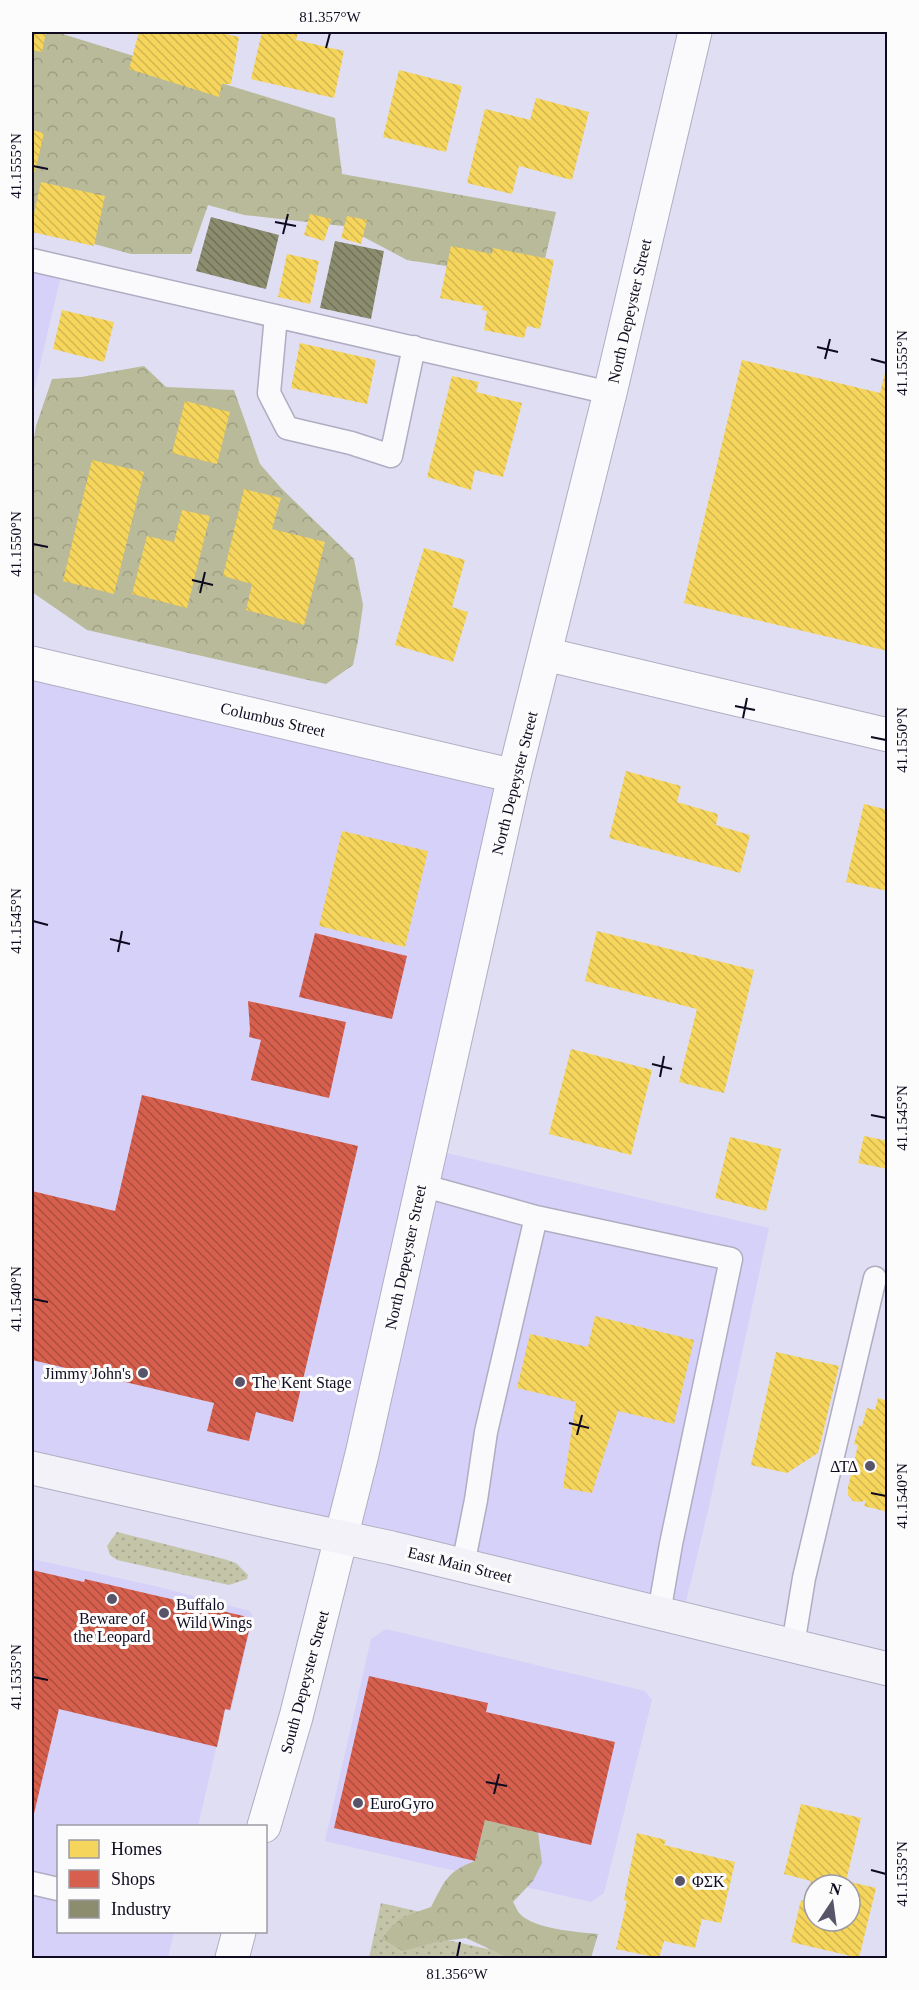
<svg xmlns="http://www.w3.org/2000/svg" width="919" height="1990" font-family="Georgia,serif">
  <style>
    .built { fill: #d6d1f8 }
    .grass { fill: url(#grass-dots) }
    .forest { fill: url(#forest-crowns) }
    .homes { fill: url(#homes-back-hatch); fill-rule: evenodd }
    .shops { fill: url(#shops-back-hatch) }
    .industry { fill: url(#industry-back-hatch) }
    .lines { fill: none; stroke-linecap: round; stroke-linejoin: round }
    .lane-casing { stroke: #b0adc2; stroke-width: 25 }
    .street-casing { stroke: #b0adc2; stroke-width: 35 }
    .secondary-casing { stroke: #b0adc2; stroke-width: 35 }
    .lane { stroke: #fafafd; stroke-width: 22 }
    .street { stroke: #fafafd; stroke-width: 33 }
    .secondary { stroke: #f3f2f8; stroke-width: 33 }
    .ticks { fill: none; stroke: #0f0a1f; stroke-width: 2 }
    .poi-dot { fill: #585469; stroke: #fcfcfc; stroke-width: 2 }
    .labels { text-anchor: middle; stroke-width: 6; stroke-linejoin: round; paint-order: stroke }
    .street-label { font-size: 16px; fill: #0f0a1f; stroke: #fcfcfc }
    .poi-label { font-size: 16px; fill: #0f0a1f; stroke: #fcfcfc; text-anchor: start }
    .neatline { fill: none; stroke: #0f0a1f; stroke-width: 2 }
    .ticks-label { font-size: 15px; text-anchor: middle; fill: #0f0a1f }
  </style>
  <defs>
    <pattern id="grass-dots" width="8" height="8" patternUnits="userSpaceOnUse" patternTransform="scale(1.5)"><rect width="8" height="8" fill="#c3c4a8"/><path d="M2 2h.1M6 6h.1" fill="none" stroke="#a6a790" stroke-width="1.8" stroke-linecap="round"/></pattern>
    <pattern id="forest-crowns" width="20" height="18" patternUnits="userSpaceOnUse" patternTransform="scale(1.5)"><rect width="20" height="18" fill="#b9ba99"/><path d="M2 6a3 3 0 1 1 6 0M12 15a3 3 0 1 1 6 0" fill="none" stroke="#9e9f83"/></pattern>
    <pattern id="homes-back-hatch" width="6" height="6" patternUnits="userSpaceOnUse" patternTransform="scale(1.5)"><rect width="6" height="6" fill="#f6d55c"/><path d="M-1 5l2 2M0 0l6 6M5-1l2 2" fill="none" stroke="#d2b650"/></pattern>
    <pattern id="shops-back-hatch" width="6" height="6" patternUnits="userSpaceOnUse" patternTransform="scale(1.5)"><rect width="6" height="6" fill="#d6604d"/><path d="M-1 5l2 2M0 0l6 6M5-1l2 2" fill="none" stroke="#ac4d3f"/></pattern>
    <pattern id="industry-back-hatch" width="6" height="6" patternUnits="userSpaceOnUse" patternTransform="scale(1.5)"><rect width="6" height="6" fill="#8c8c6e"/><path d="M-1 5l2 2M0 0l6 6M5-1l2 2" fill="none" stroke="#71715a"/></pattern>
  </defs>
  <rect width="100%" height="100%" fill="#e0def3"/>
  <path class="built" d="M32,260L63,267L32,399Z
    M32,662L514,776L429,1149L769,1228L708,1511L682,1618L32,1467Z
    M32,1559L159,1587L250,1611L253,1617L231,1711L225,1710L198,1826H58V1932H174L168,1958H32Z
    M386,1629L645,1691L652,1700L604,1893L591,1902L325,1841L371,1639Z"/>
  <path class="grass" d="M117,1532L224,1559L236,1563L248,1575L247,1579L229,1585L117,1560L110,1555L107,1546Z
    M381,1903L451,1919L447,1940L528,1958H369Z"/>
  <path class="forest" d="M32,32H56L335,118L342,174L556,212L544,263L492,273L407,260L343,226L244,215L208,205L191,254H131L32,227Z
    M144,366L166,387L234,390L260,464L281,488L354,559L363,605L358,641L353,665L326,684L87,630L32,592V449L36,426L52,379L81,377Z
    M485,1820L538,1832L542,1863L533,1881L513,1902C515,1905 517,1911 520,1914C534,1929 578,1932 598,1934L591,1958H509L466,1938L436,1942L403,1951L382,1939C398,1916 406,1916 431,1907C445,1881 446,1872 475,1861Z"/>
  <path class="homes" d="M32,32H46L42,52L32,50Z
    M139,32H217L239,37L231,84H222L219,97L129,69Z
    M262,32H298L296,40L344,51L334,98L251,79Z
    M399,70L462,86L446,152L383,137Z
    M536,98L589,112L572,180L519,166L512,194L467,183L485,109L530,120Z
    M32,130L44,133L35,172L32,171Z
    M41,182L105,196L94,246L32,232V223Z
    M310,214L331,219L324,241L304,235Z
    M347,216L367,220L361,244L341,238Z
    M451,246L492,254L493,248L554,260L540,329L527,326L524,338L484,330L487,311L482,310L483,306L440,298Z
    M287,254L319,261L310,304L278,297Z
    M62,310L114,322L104,362L53,349Z
    M300,343L376,360L367,404L291,388Z
    M742,360L880,393L885,373L888,374V651L684,603Z
    M452,376L479,382L476,392L522,403L503,477L475,470L471,490L427,477Z
    M185,401L230,412L217,464L172,453Z
    M92,460L144,472L114,594L63,581Z
    M244,489L281,498L272,529L325,542L304,625L246,610L252,584L223,576Z
    M182,510L210,516L187,608L132,594L147,536L174,542Z
    M424,548L465,560L452,607L468,612L453,662L395,645Z
    M626,771L681,786L677,802L718,814L716,825L750,835L740,873L609,838Z
    M864,804L888,810V891L846,882Z
    M342,831L428,851L405,947L319,926Z
    M597,931L754,970L724,1093L679,1082L697,1009L585,981Z
    M571,1049L652,1070L631,1155L549,1134Z
    M864,1136L888,1141V1169L858,1163Z
    M730,1137L781,1149L766,1211L715,1198Z
    M595,1316L694,1340L674,1424L618,1411L592,1493L563,1488L576,1402L517,1388L530,1334L588,1347Z
    M776,1352L839,1366L818,1453L787,1473L751,1465Z
    M878,1398L888,1401V1512L864,1506L866,1500L861,1502L853,1501L848,1495V1487L858,1445L854,1444L859,1426H862L867,1408L875,1410Z
    M801,1804L861,1818L846,1881L876,1888L859,1958L791,1942L801,1900L806,1902L811,1881L784,1874ZM814,1885H850V1921H814Z
    M637,1833L666,1840L664,1845L735,1862L721,1923L702,1919L695,1948L664,1941L659,1958L616,1949L627,1901L624,1900Z"/>
  <path class="shops" d="M315,933L407,956L392,1019L299,997Z
    M248,1001L346,1022L329,1098L251,1080L261,1040L249,1037L250,1030Z
    M142,1095L358,1146L293,1422L256,1412L249,1441L207,1431L214,1403L32,1360V1191L115,1211Z
    M32,1570L84,1582L85,1579L252,1618L230,1710L225,1709L217,1747L59,1709L32,1822Z
    M369,1676L488,1703L486,1712L615,1742L591,1845L485,1820L475,1861L334,1828Z"/>
  <path class="industry" d="M211,217L279,235L266,289L196,271Z
    M335,241L384,251L371,319L320,308Z"/>
  <g class="lines">
    <defs>
      <path id="lane" d="M32,260L610,393
        M276,316L269,393L287,428L351,443L391,456L414,347
        M421,1185L536,1217L731,1259L671,1544L659,1613
        M463,1565L476,1500L486,1432L536,1217
        M793,1645L804,1578L875,1278
        M32,1883L58,1889"/>
      <path id="street" d="M545,654L888,735
        M32,663L514,776
        M264,1826L296,1717L362,1454L514,776L610,393L695,32
        M232,1958L239,1932"/>
      <path id="secondary" d="M32,1468L271,1522L392,1548L888,1669"/>
    </defs>
    <use href="#lane" class="lane-casing"/>
    <use href="#street" class="street-casing"/>
    <use href="#secondary" class="secondary-casing"/>
    <use href="#lane" class="lane"/>
    <use href="#street" class="street"/>
    <use href="#secondary" class="secondary"/>
  </g>
  <path class="ticks" d="M326,48L330,33M33,166L48,169M275,222L296,226M283,234L288,214M817,347L838,352M825,359L830,339M871,359L886,363M33,544L48,547M192,580L213,585M200,593L205,572M735,706L755,710M743,718L747,698M871,737L886,740M33,921L48,925M110,939L130,944M118,952L122,931M652,1064L672,1069M660,1077L664,1056M871,1115L886,1118M33,1299L48,1302M569,1423L589,1428M577,1435L582,1415M871,1493L886,1496M33,1677L48,1680M486,1782L507,1786M494,1794L499,1774M871,1870L886,1874M457,1957L460,1942"/>
  <g class="poi-dot">
    <circle cx="143" cy="1373" r="6"/>
    <circle cx="240" cy="1382" r="6"/>
    <circle cx="870" cy="1466" r="6"/>
    <circle cx="112" cy="1599" r="6"/>
    <circle cx="164" cy="1613" r="6"/>
    <circle cx="358" cy="1803" r="6"/>
    <circle cx="680" cy="1881" r="6"/>
  </g>
  <g class="labels">
    <g class="street-label">
      <text transform="translate(629 311) rotate(-77)" y="6">North Depeyster Street</text>
      <text transform="translate(273 719) rotate(13)" y="6">Columbus Street</text>
      <text transform="translate(514 783) rotate(-76)" y="6">North Depeyster Street</text>
      <text transform="translate(405 1257) rotate(-78)" y="6">North Depeyster Street</text>
      <text transform="translate(460 1564) rotate(14)" y="6">East Main Street</text>
      <text transform="translate(304 1682) rotate(-75)" y="6">South Depeyster Street</text>
    </g>
    <g class="poi-label">
      <text x="131" y="1379" text-anchor="end">Jimmy John's</text>
      <text x="252" y="1388">The Kent Stage</text>
      <text x="858" y="1472" text-anchor="end">ΔΤΔ</text>
      <text x="176" y="1610">Buffalo<tspan x="176" dy="18">Wild Wings</tspan></text>
      <text x="112" y="1624" text-anchor="middle">Beware of<tspan x="112" dy="18">the Leopard</tspan></text>
      <text x="370" y="1809">EuroGyro</text>
      <text x="692" y="1887">ΦΣΚ</text>
    </g>
  </g>
  <rect width="919" height="1990" fill="none" stroke="#fcfcfc" stroke-width="66"/>
  <rect x="57" y="1825" width="210" height="108" fill="#fcfcfc" stroke="#9d9ba4" stroke-width="1.5"/>
  <rect x="69" y="1840" width="30" height="18" fill="#f6d55c" stroke="#9d9ba4" stroke-width="1.5"/>
  <text x="111" y="1855" font-size="18" fill="#0f0a1f">Homes</text>
  <rect x="69" y="1870" width="30" height="18" fill="#d6604d" stroke="#9d9ba4" stroke-width="1.5"/>
  <text x="111" y="1885" font-size="18" fill="#0f0a1f">Shops</text>
  <rect x="69" y="1900" width="30" height="18" fill="#8c8c6e" stroke="#9d9ba4" stroke-width="1.5"/>
  <text x="111" y="1915" font-size="18" fill="#0f0a1f">Industry</text>
  <g transform="translate(832 1903) rotate(13)"><circle r="28" fill="#fcfcfc" stroke="#9d9ba4" stroke-width="1.5"/>
  <path d="M0-4.5L10 22L0 15L-10 22Z" fill="#585469"/>
  <text y="-9" font-size="16" font-weight="bold" text-anchor="middle" fill="#0f0a1f">N</text>
  </g>
  <rect x="33" y="33" width="853" height="1924" class="neatline"/>
  <g class="ticks-label">
    <text x="330" y="22">81.357°W</text>
    <text transform="translate(16 166) rotate(-90)" y="5">41.1555°N</text>
    <text transform="translate(902 363) rotate(-90)" y="5">41.1555°N</text>
    <text transform="translate(16 544) rotate(-90)" y="5">41.1550°N</text>
    <text transform="translate(902 740) rotate(-90)" y="5">41.1550°N</text>
    <text transform="translate(16 921) rotate(-90)" y="5">41.1545°N</text>
    <text transform="translate(902 1118) rotate(-90)" y="5">41.1545°N</text>
    <text transform="translate(16 1299) rotate(-90)" y="5">41.1540°N</text>
    <text transform="translate(902 1496) rotate(-90)" y="5">41.1540°N</text>
    <text transform="translate(16 1677) rotate(-90)" y="5">41.1535°N</text>
    <text transform="translate(902 1874) rotate(-90)" y="5">41.1535°N</text>
    <text x="457" y="1979">81.356°W</text>
  </g>
</svg>
